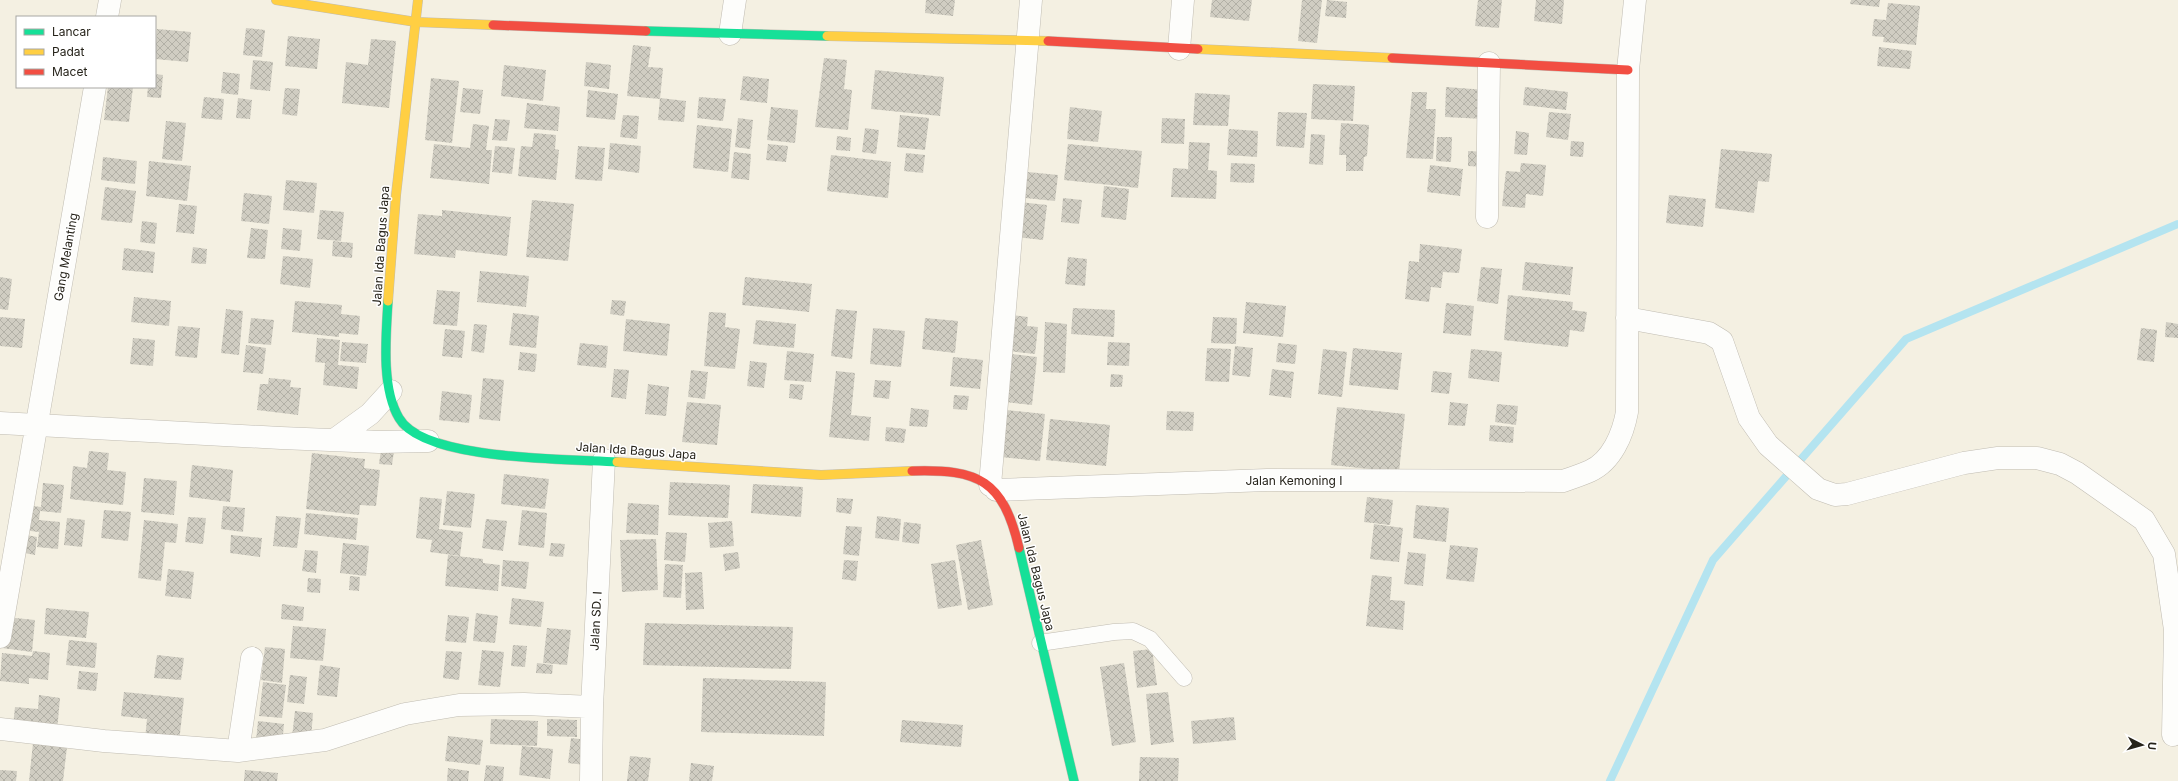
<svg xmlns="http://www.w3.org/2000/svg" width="2178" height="781" font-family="Inter,sans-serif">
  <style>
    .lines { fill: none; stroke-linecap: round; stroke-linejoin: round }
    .stream { stroke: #b4e4f0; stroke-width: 8 }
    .building { fill: url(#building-cross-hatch) }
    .lane-casing { stroke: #c0bcb2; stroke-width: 17 }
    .street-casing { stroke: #c0bcb2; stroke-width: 23 }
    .fast-casing { stroke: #c0bcb2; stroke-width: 10 }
    .slow-casing { stroke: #c0bcb2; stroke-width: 10 }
    .jam-casing { stroke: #c0bcb2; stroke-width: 10 }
    .lane { stroke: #fdfdfb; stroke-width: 16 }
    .street { stroke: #fdfdfb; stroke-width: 22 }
    .fast { stroke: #16e098; stroke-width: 9 }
    .slow { stroke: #ffcf43; stroke-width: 9 }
    .jam { stroke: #f24e42; stroke-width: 9 }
    .labels { text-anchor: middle; stroke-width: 3; stroke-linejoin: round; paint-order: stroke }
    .street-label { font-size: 12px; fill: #26231a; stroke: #fff }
  </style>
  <defs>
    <pattern id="building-cross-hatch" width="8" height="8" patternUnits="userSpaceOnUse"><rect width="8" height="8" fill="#d0cdc2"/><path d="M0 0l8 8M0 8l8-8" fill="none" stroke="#b2b0a6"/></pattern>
  </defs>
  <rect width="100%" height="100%" fill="#f4f0e2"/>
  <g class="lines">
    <path class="stream" d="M1610,781L1713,560L1906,339L2178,224"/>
  </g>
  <path class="building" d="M926,0H955L953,16L925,13Z
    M1212,0H1252L1249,21L1210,17Z
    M1302,0H1322L1317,43L1298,41Z
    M1327,0L1347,2L1346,18L1325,16Z
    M1478,0H1502L1499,28L1475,26Z
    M1536,0H1564L1562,24L1534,21Z
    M1851,0H1880L1879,7L1850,4Z
    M1888,3L1920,6L1916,45L1883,42L1884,37L1872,36L1874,19L1886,20Z
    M246,28L265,30L262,57L243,55Z
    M157,29L191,32L188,62L155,59Z
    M288,36L320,39L317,69L285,66Z
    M371,39L396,41L389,108L342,103L346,62L368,65Z
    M633,45L651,47L648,67L663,68L660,99L627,96Z
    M1879,47L1912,51L1910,69L1877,66Z
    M824,58L847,60L844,89L852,90L848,130L815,127Z
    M253,60L273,62L270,91L250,89Z
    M586,62L611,65L609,89L584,86Z
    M504,65L546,70L543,101L501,96Z
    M875,70L944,77L940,116L871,109Z
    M223,72L240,74L238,95L221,93Z
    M155,74L163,75L161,98L147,97L148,87H155Z
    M743,76L769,79L767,103L740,100Z
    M431,78L459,81L452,143L425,140Z
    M1313,84L1355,86L1353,121L1311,119Z
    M108,87H133L129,122L104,120Z
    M1446,87L1486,90L1484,119L1445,117Z
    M1525,87L1568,92L1566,110L1523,105Z
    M285,88L300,89L297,116L282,114Z
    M463,88L483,90L480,114L460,112Z
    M588,90L618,94L615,120L586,117Z
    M1412,92H1427L1426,109H1436L1433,159L1406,158Z
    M1195,93L1230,95L1228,126L1193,125Z
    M204,97L224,99L222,120L201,118Z
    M699,97L726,99L723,121L697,118Z
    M238,98L252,100L250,119L236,118Z
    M660,98L686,101L684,122L658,120Z
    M527,103L560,107L558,131L524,128Z
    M771,107L798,110L795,143L767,140Z
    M1070,107L1102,111L1098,142L1067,139Z
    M1278,112L1307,113L1304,148L1276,146Z
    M1549,112L1571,114L1568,140L1546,137Z
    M623,115L639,116L637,139L620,137Z
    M900,115L929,118L925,150L897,147Z
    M738,118L753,120L750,149L735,147Z
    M1162,118L1185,119L1184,144L1161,143Z
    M495,119L510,120L507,141L492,140Z
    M166,121L186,123L182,161L162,159Z
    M1341,123L1369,125L1367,156L1364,157L1363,171H1346V155H1339Z
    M473,124L489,126L486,150H492L489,184L430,178L434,144L470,148Z
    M697,125L732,129L728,172L693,168Z
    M865,128L879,130L876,154L862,152Z
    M1229,129L1258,131L1257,157L1227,155Z
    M1516,131L1529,133L1527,155L1514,154Z
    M534,133L556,135L555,149L559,150L556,180L518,176L521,146L532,147Z
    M1311,134L1325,135L1323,165L1309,164Z
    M837,136L851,138L850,151L836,150Z
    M1437,137H1452L1451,162L1436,161Z
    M1571,141L1584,142L1583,157L1570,156Z
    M1189,142L1210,143L1208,170L1217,171L1216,199L1171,197L1173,168L1188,169Z
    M610,143L641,146L639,173L608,169Z
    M768,144L788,146L786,162L766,160Z
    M1068,144L1142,151L1138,188L1064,180Z
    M495,146L515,148L512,174L492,172Z
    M578,146L605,148L602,181L575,179Z
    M1721,149L1772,154L1769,182L1758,181L1754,213L1715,208Z
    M1468,151L1486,152V167L1468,166Z
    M734,152L751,154L749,180L731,178Z
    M906,153L925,155L923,173L904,171Z
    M831,155L891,162L888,198L827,191Z
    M103,157L137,161L135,184L101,180Z
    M149,161L191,166L187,201L146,196Z
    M1231,163L1255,164L1254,183L1230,182Z
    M1521,163L1546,165L1543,196L1526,194L1525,208L1502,206L1506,171L1520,172Z
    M1430,165L1463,169L1460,196L1427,192Z
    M1028,172L1058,175L1055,201L1025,198Z
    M286,180L317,183L314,213L283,210Z
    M1104,186L1129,189L1126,220L1101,217Z
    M105,187L136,191L132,223L101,220Z
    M244,193L272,196L269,224L241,221Z
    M1669,195L1706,199L1703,227L1666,223Z
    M1063,198L1082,200L1079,224L1061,222Z
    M532,200L574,204L568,261L526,257Z
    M1019,202L1047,205L1043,240L1015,237Z
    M179,204L197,206L194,234L176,232Z
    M320,210L344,212L341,241L317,239Z
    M442,210L511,217L507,256L456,250L455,258L414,254L418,214L442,216Z
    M142,221L157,223L155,244L140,242Z
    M251,228L268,230L265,259L247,258Z
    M283,228L302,230L300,251L281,249Z
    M333,241L353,243L352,258L332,256Z
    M1420,244L1462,249L1459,273L1443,272L1441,288L1431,287L1429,302L1405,299L1409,261L1419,262Z
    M193,247L207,249L206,264L191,263Z
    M124,248L155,252L153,273L122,270Z
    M283,256L313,259L310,288L280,284Z
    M1068,257L1087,259L1085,286L1065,284Z
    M1525,262L1573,267L1570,295L1522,290Z
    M1481,267L1502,269L1498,304L1477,301Z
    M480,271L529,276L526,307L477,302Z
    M0,277L12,279L8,310L0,309Z
    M745,277L812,284L809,312L742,305Z
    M437,290L460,292L457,326L433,324Z
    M1508,295L1573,302L1572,310L1587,312L1584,332L1570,330L1568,347L1504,340Z
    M134,297L171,301L169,326L131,322Z
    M612,300L626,301L624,316L610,314Z
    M295,301L342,305L341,314L360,316L358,335L339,333V337L292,332Z
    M1246,302L1286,306L1283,337L1243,333Z
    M1446,303L1474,306L1471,336L1443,333Z
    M1073,308L1115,310L1114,337L1071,334Z
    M226,309L243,311L239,355L221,353Z
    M836,309L857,311L852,359L831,356Z
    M709,312L726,313L725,327L740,329L735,369L704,366Z
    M513,313L539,316L536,348L509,345Z
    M1011,315L1028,317L1027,326L1038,327L1035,354L1008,351Z
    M0,317L25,319L22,348L0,346Z
    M1213,317L1237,318L1236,344L1211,343Z
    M251,318L274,320L271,345L248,343Z
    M925,318L958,321L955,353L922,349Z
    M626,319L670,324L667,356L623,351Z
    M756,320L796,324L794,348L753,344Z
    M1045,322L1067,324L1065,373L1043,372Z
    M2166,322L2178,324V338L2165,337Z
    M474,324L487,325L484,353L471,351Z
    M178,326L200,328L197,358L175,356Z
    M873,328L905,331L901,367L870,364Z
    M2141,328L2157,330L2154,362L2137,360Z
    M445,329L465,331L462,358L442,356Z
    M133,338L155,340L153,366L130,364Z
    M317,338L340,340L338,365L359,367L357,389L323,385L325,363L315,362Z
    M342,342L368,344L366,363L340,361Z
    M1108,342L1130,343L1129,366L1107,365Z
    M580,343L608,346L606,368L577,365Z
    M1278,343L1297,345L1295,364L1276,362Z
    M246,345L266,348L263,374L243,372Z
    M1235,346L1253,348L1250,377L1232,375Z
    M1207,348L1231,349L1229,382L1205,381Z
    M1353,348L1402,353L1398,390L1349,385Z
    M1323,349L1347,352L1342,397L1318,394Z
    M1471,349L1502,352L1499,382L1468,378Z
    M787,351L814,354L811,382L784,380Z
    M520,352L537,354L535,372L518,370Z
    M1011,354L1037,357L1032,405L1006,402Z
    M953,357L983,360L980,389L950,386Z
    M750,361L767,363L764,388L747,386Z
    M614,369L629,370L626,399L611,397Z
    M1272,369L1294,372L1291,398L1269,395Z
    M691,370L708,372L705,399L688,397Z
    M836,371L855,373L851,415L871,417L869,441L829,437Z
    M1433,371L1452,373L1449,394L1431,392Z
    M1111,374L1123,375L1122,387H1110Z
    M269,378L291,380L290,387L301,388L298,415L257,410L260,384H268Z
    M483,378L504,380L500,421L479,419Z
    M875,380L891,381L889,399L873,397Z
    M648,384L669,387L666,416L645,414Z
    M790,384L804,385L802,400L789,398Z
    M442,391L472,395L469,423L439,420Z
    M954,395L969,396L967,410L953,409Z
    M687,402L721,405L717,445L682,442Z
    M1450,402L1468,404L1465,426L1448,425Z
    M1497,404L1518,406L1516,425L1495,422Z
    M1337,407L1405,414L1399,472L1331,465Z
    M911,408L929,410L927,427L909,426Z
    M1006,410L1045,414L1040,461L1001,457Z
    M1167,411L1194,412L1193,431L1166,430Z
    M1050,419L1110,425L1106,466L1046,460Z
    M1490,425L1514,427L1513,443L1489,441Z
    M886,427L906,429L904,443L885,441Z
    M381,450L394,451L392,465L379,464Z
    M89,451L109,453L107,470L126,472L123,505L70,499L73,466L87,468Z
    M312,453L365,459L364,468L380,470L376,506L360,505L359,515L306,509Z
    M192,465L233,470L230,502L189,497Z
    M504,474L549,479L545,509L501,504Z
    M144,478L177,481L174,515L141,512Z
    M670,482L730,485L728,518L668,515Z
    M43,483L64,485L61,513L40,511L39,520L60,522L58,549L37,547L39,532L22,530L25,505L41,507Z
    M753,484L803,487L801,517L751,513Z
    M447,491L475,494L471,528L443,525Z
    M420,497L442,499L439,529L463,532L460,556L430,552L432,540L416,538Z
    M1367,497L1393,500L1390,525L1364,522Z
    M837,498L853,499L851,514L836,512Z
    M628,503L659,505L658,535L626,533Z
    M1416,505L1449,508L1446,542L1413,538Z
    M223,506L245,508L243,532L221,529Z
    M104,510L131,512L128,541L101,538Z
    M522,510L547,513L544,548L518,545Z
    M306,513L358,518L356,540L304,534Z
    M276,516L301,518L297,548L273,546Z
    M877,516L901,519L899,541L875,538Z
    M188,517L206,518L203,544L185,542Z
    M67,518L85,520L82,547L64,545Z
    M486,519L507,521L503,551L482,548Z
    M144,520L178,524L176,543L165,542L161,581L138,578Z
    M732,521L734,546L710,548L708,523Z
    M904,522L921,524L919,544L902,542Z
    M1374,524L1403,528L1399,562L1370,559Z
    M846,526L862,527L859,556L843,554Z
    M666,532L687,533L685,562L664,560Z
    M21,534L37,537L35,555L19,552Z
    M231,535L262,538L260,557L230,553Z
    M656,539L658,590L622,592L620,540Z
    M981,540L993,605L968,610L956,545Z
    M343,543L369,546L366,576L340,573Z
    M551,543L565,544L563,557L549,556Z
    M1450,545L1478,548L1474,582L1446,579Z
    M305,550L318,551L316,573L302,571Z
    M738,552L740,568L725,571L723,554Z
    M1408,552L1426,554L1423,586L1404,584Z
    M448,555L483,559V563L500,565L498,591L445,586Z
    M503,560L529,562L526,589L501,586Z
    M844,560L858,561L856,581L842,579Z
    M955,560L962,605L938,609L931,564Z
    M665,564L683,565L681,598L663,597Z
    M168,569L194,572L191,599L165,596Z
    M702,572L704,609L686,610L685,573Z
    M1372,575L1392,577L1390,600L1405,601L1403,630L1366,626Z
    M350,576L360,577L359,591L349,590Z
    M308,578L321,579L320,593L307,592Z
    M512,598L544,602L541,627L509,624Z
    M282,604L304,607L303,621L281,619Z
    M46,608L89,612L86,638L44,634Z
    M476,613L498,616L495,643L473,641Z
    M448,615L469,617L466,643L445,641Z
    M6,617L35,620L32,652L2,648Z
    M645,623L793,627L791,669L643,665Z
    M293,626L326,629L323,661L290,658Z
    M547,628L571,630L567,665L543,663Z
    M69,640L97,643L95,668L66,665Z
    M513,645L527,646L525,667L511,666Z
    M265,647L285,649L282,683L261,680Z
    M1152,649L1157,685L1137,688L1133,651Z
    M482,650L504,652L500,687L478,685Z
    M33,651L50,653L48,680L29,678V684L0,681L2,653L32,656Z
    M446,651L462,652L459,680L443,678Z
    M157,655L184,658L181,680L154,678Z
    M537,663L553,665L552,674L536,673Z
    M1124,663L1136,742L1112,746L1100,667Z
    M320,665L340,668L337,697L317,695Z
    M79,671L98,673L96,691L77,689Z
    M290,675L307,677L304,704L287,702Z
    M703,678L826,682L824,736L701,732Z
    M263,682L286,685L282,718L259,716Z
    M124,692L184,698L179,742L145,739L147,719L121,716Z
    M1168,692L1174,742L1151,745L1146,694Z
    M39,695L60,698L57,731L13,726L15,707L38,709Z
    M295,711L313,713L311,739L292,737Z
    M1234,717L1236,740L1193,744L1191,721Z
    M491,719L538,721L537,746L490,744Z
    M547,719L577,720V737L547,736Z
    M902,720L963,725L961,747L900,742Z
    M258,721L284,724L282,744L256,741Z
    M448,736L483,740L480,765L445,761Z
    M571,738L588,740L585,765L568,763Z
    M33,743L67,747L63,781H29Z
    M522,746L553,749L550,779L519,775Z
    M630,756L651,758L648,781H627Z
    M1140,757L1179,758L1178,781H1139Z
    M691,763L714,766L712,781H689Z
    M486,765L504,767L503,781H484Z
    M448,768L469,771L468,781H447Z
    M0,770L17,771L16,781H0Z
    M245,770L278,773L277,781H244Z"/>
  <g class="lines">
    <defs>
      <path id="lane" d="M1040,643L1114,632L1133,631L1150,639L1184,678"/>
      <path id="street" d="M107,17L110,0
        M730,34L735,0
        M1179,49L1183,0
        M1487,217L1489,63
        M1627,318L1709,333L1722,341L1749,418L1768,445L1818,489L1835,495L1847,494L1964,463L1998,458H2037L2060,464L2077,473L2144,520L2164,554L2175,630L2173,735
        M0,423L281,438L379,442L428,441
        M334,440L370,414L391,391
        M990,485L1031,0
        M996,490L1267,480L1563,481C1572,478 1581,475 1590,471C1612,461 1623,434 1627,412L1628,70L1635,0
        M0,637L95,87
        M252,658L238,751L325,740L405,714L459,705L524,704L592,707
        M0,729L104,741L238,751
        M591,781L592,707L604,460"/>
      <path id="fast" d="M646,31L827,36
        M388,301C386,336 381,388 399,418C423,461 570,459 617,462
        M1019,548L1074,781"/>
      <path id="slow" d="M276,0L416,22L493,25
        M827,36L1048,41
        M1198,49L1392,58
        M388,301L396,195L418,0
        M617,462L821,475L912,471"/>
      <path id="jam" d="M493,25L646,31
        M1048,41L1198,49
        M1392,58L1628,70
        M912,471C979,469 1003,480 1019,548"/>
    </defs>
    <use href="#lane" class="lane-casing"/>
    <use href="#street" class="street-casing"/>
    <use href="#fast" class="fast-casing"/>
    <use href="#slow" class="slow-casing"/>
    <use href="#jam" class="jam-casing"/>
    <use href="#lane" class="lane"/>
    <use href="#street" class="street"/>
    <use href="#fast" class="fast"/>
    <use href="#slow" class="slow"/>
    <use href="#jam" class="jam"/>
  </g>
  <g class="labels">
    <g class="street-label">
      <text transform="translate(381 246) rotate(-86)" y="4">Jalan Ida Bagus Japa</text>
      <text transform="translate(66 257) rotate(-80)" y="4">Gang Melanting</text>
      <text transform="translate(636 451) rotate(4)" y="4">Jalan Ida Bagus Japa</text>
      <text x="1294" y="485">Jalan Kemoning I</text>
      <text transform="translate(1036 572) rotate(76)" y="4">Jalan Ida Bagus Japa</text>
      <text transform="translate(596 621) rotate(-87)" y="4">Jalan SD. I</text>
    </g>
  </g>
  <rect x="16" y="16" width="140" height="72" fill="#ffffff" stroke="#a8a7a3"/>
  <rect x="24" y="29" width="20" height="6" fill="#16e098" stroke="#a8a7a3"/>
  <text x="52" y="36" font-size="12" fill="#26231a">Lancar</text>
  <rect x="24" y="49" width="20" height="6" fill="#ffcf43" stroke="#a8a7a3"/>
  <text x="52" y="56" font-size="12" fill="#26231a">Padat</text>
  <rect x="24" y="69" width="20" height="6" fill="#f24e42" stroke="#a8a7a3"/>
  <text x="52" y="76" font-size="12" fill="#26231a">Macet</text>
  <g transform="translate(2142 745) rotate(96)" stroke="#ffffff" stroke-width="3" paint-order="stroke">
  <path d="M0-3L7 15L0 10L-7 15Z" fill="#26231a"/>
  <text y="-6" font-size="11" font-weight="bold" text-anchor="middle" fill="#26231a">U</text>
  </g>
</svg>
